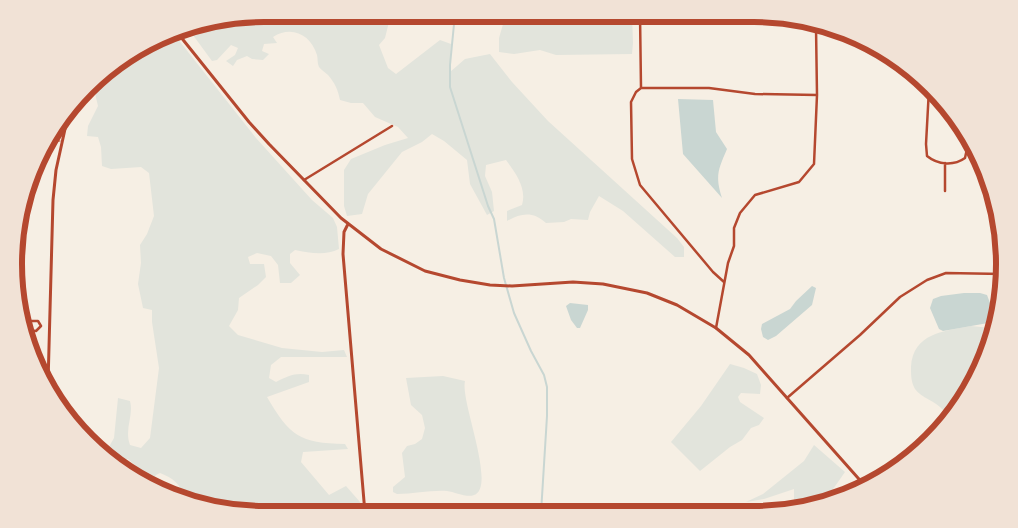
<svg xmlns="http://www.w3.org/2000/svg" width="1018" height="528" font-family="Helvetica,sans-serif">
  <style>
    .green { fill: #e2e4dc }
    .water { fill: #c9d6d2 }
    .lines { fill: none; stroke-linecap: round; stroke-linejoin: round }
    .stream { stroke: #c9d6d2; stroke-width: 2 }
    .service { stroke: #b5482f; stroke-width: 1 }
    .minor { stroke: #b5482f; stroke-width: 2.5 }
    .tertiary { stroke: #b5482f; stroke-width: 3 }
    .rim { fill: none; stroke: #b5482f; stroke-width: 6 }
  </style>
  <rect width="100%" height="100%" fill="#f6efe4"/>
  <path class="green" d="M264,14H391L385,38L379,45L388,68L396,74L440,40L451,44L450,72L465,59L490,54L512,82L548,121L677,238L684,247V257H675L623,211L599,196L590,212L588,220L571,219L564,222L546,223C533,211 521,213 507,221V211L522,205C527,189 516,173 506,160L486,165L485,176L492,192L494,211L487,215L470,184L467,160L444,141L432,134L422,142L402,152L368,194L362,214L347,216L344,206V170L351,159L385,145L408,138L398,127L375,117L363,103H351L340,100C338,90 335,83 328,75C325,72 321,70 319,67C317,63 318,59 317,55C311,35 292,25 273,37L277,43L264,44L262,51L269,54L263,60L252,59L247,56L237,60L233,66L226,61L235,55L238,48L231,45L217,60L212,61L190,31L191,26Z
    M506,14H632L633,43L632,54L556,55L540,50L514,54L499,52V38Z
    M173,33L256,138L312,200L333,218L337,227L339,249C325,256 310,253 295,250L290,254V263L300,275L291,283H280L278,265L271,256L257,253L248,257L250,264H264L266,277L258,285L239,298L238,310L229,326L238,335L282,348L322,352L344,350L347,357H281L271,365L269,378L276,382C288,376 296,372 309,375V382L267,397C290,436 299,443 345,444L348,449L303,452L301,462L329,495L346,486L360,502L359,512L357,513L248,514L185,497C180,484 173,478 160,473L156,475L149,485L142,480L138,468L128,459L117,460L106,452L114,438L118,398L130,401C134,416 124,428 130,445L141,448L150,438L159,368L152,322V310L143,308L138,284L141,263L140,245L147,234L154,216L149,173L141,167L111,169L102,166L101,147L98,137L87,136L88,126L98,106L93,85L111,66Z
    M971,326L991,328L978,375L948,420C947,417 945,412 943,410C936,401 921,398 915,389C911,382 911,375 911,367C913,333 944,331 971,326Z
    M730,364L744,368L757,374L761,385L760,394L741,393L738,397L740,402L764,418L759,425L751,428L742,440L730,447L700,471L671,442L701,406Z
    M443,376L465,381C460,401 497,487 474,495C467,498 455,492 447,491C431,490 414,494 397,494L393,492V487L405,477L402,453L407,446L415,444L422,439L425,428L422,415L411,405L406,378Z
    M814,445L845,472L824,502L787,512H779L794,501V489L764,499L746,502L763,494L804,461Z
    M398,503L454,506L471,513L389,512L390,507Z"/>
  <path class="water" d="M678,99L713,100L716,132L727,149C718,170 715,176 722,198L683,154Z
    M812,286L816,288L812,305L776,336L768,340L763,337L761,329L762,324L790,309L796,301Z
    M964,293H980L987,295L990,303L988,323L943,331L939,329L930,308L933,299L941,296Z
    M570,303L588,305V310L580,328H577L571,320L566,306Z"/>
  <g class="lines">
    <path class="stream" d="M455,14L450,65V87L488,206L494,219L504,278L514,313L531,351L544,375L547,387V416L541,513"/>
    <path class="service" d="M49,141H60"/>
    <path class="minor" d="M640,14L641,88
      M641,88L636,92L631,102L632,159L640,185L713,272L724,282
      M641,88H709L755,94L817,95
      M929,89L926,144L927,156C938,165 954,166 965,158L968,144
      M945,163V191
      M304,180L392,126
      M24,321H38L41,326L36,331L26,330
      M716,328L728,263L734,246V228L740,213L755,195L799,182L814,164L817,95L816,27
      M787,398L860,335L900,297L927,280L946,273L1003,274"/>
    <path class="tertiary" d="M176,31L249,122L269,144L341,218L381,249L425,271L460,280L490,285L512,286L573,282L603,284L647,293L677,305L716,328L749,355L866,487
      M348,224L344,232L343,254L365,513
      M48,384L53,200L56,170L69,111"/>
  </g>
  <path d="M0 0H1018V528H0ZM264 22H754A242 242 0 0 1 996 264V264A242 242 0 0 1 754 506H264A242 242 0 0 1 22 264V264A242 242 0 0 1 264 22Z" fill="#f1e2d6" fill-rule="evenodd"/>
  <path class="rim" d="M264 22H754A242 242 0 0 1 996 264V264A242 242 0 0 1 754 506H264A242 242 0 0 1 22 264V264A242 242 0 0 1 264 22Z"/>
</svg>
